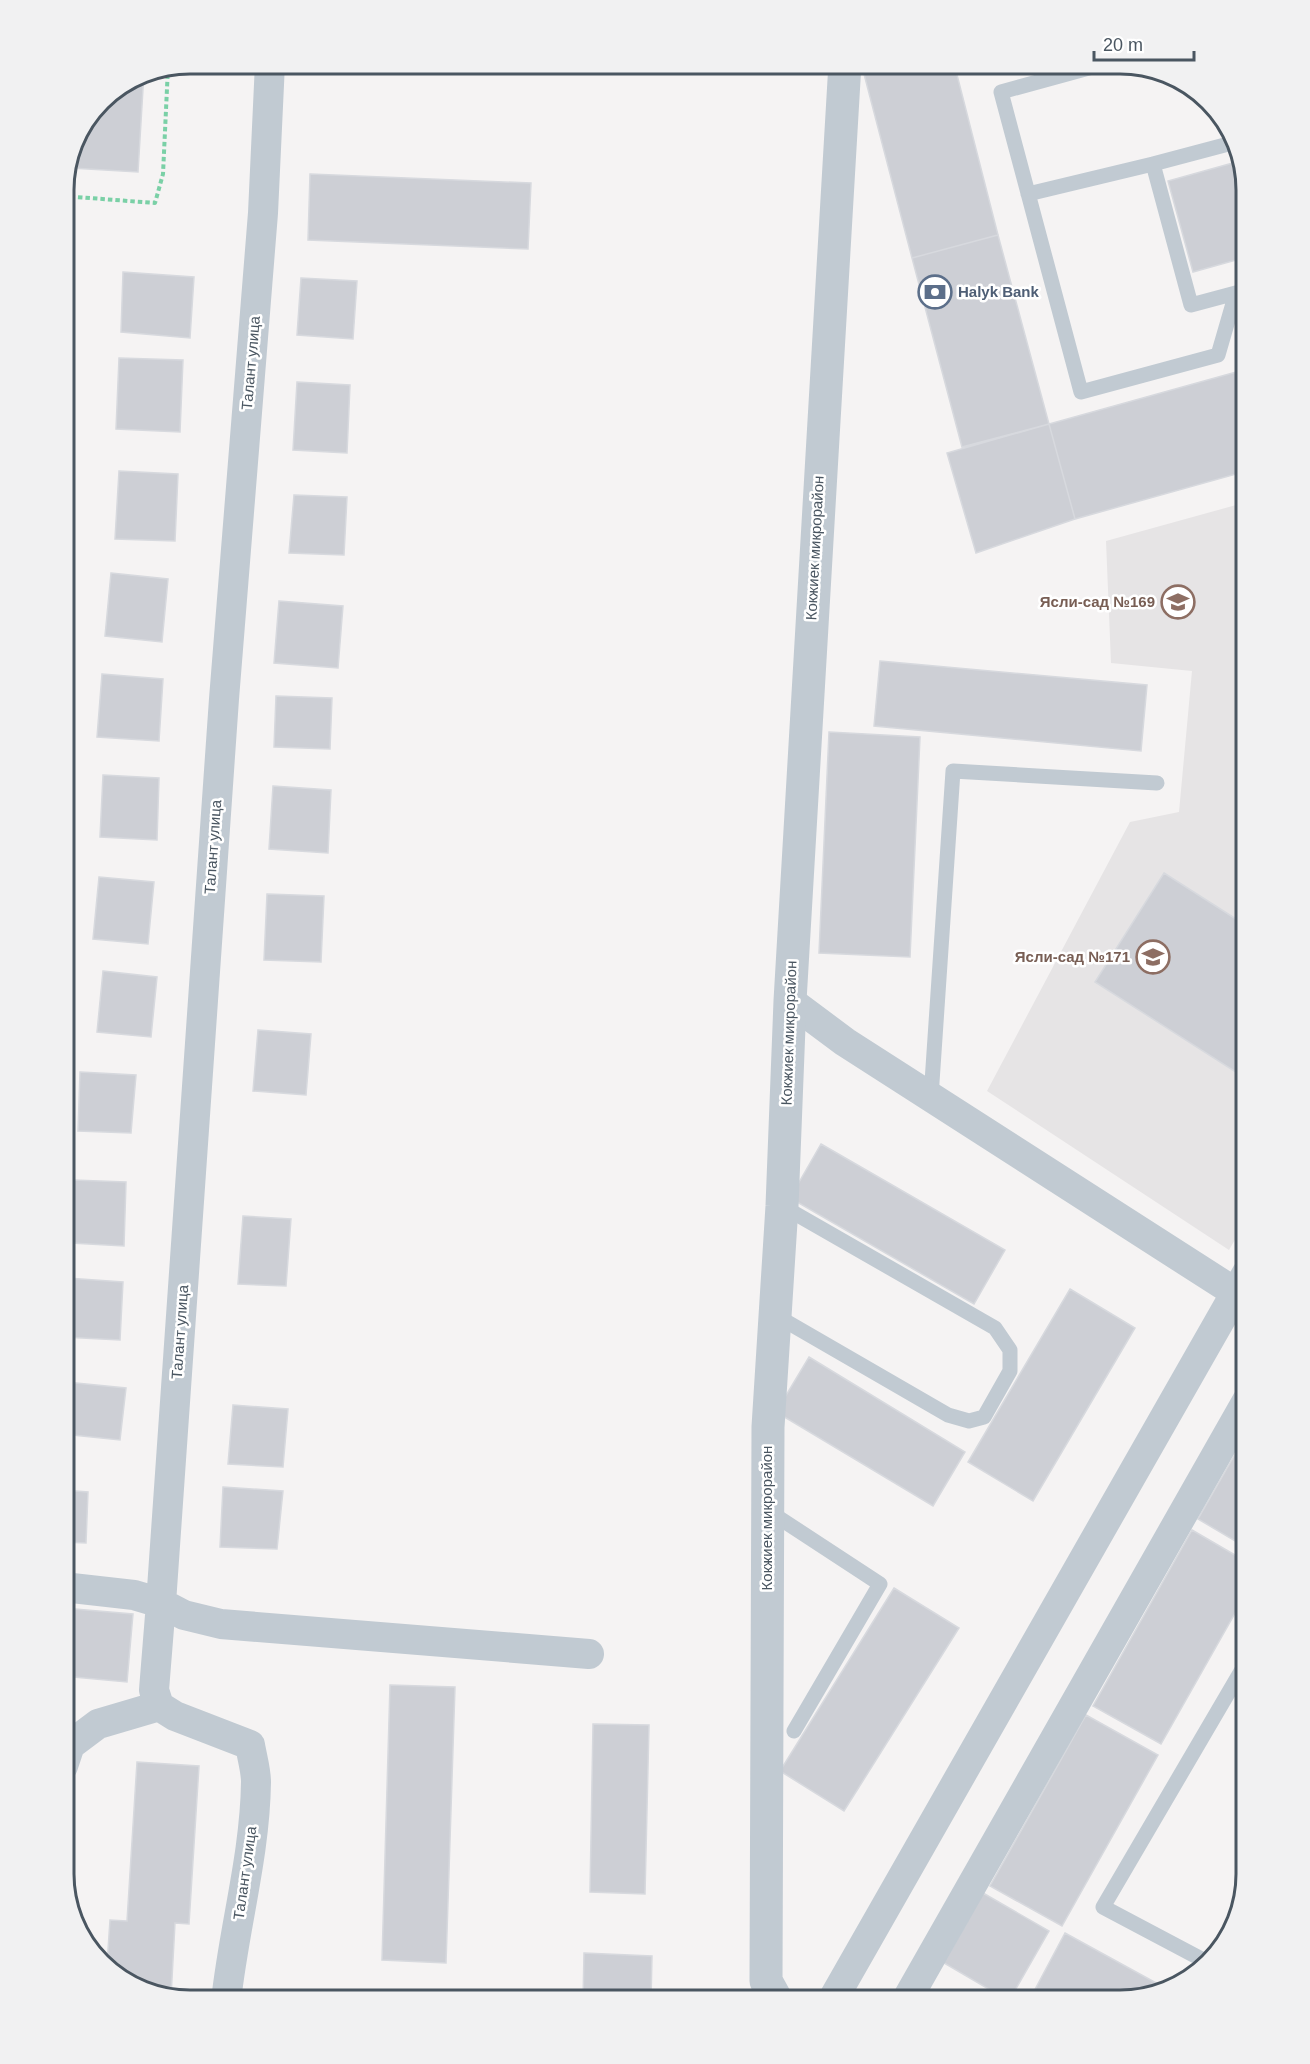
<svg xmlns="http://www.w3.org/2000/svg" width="1310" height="2064" font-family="Helvetica,sans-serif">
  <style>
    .education { fill: #e6e4e5 }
    .building { fill: #cdcfd5; stroke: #d7d9de; stroke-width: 1.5 }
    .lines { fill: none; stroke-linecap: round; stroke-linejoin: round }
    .path { stroke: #7ad0a6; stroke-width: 4; stroke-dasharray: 4.5 3; stroke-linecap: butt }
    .service { stroke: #c1cad2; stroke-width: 15 }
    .minor { stroke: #c1cad2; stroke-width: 30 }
    .tertiary { stroke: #c1cad2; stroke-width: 33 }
    .labels { text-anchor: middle; stroke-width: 5; stroke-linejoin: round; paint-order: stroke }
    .service-label { font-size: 15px; font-weight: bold; fill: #4e5e75; stroke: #fff; text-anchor: start }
    .street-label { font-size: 15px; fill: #4a5661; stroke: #fff }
    .education-label { font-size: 15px; font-weight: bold; fill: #785e54; stroke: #fff; text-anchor: end }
    .rim { fill: none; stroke: #4a5661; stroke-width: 3 }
  </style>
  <rect width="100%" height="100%" fill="#f5f3f3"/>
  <path class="education" d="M1247,502V1219L1229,1250L987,1091L1130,822L1179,812L1192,671L1111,663L1106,541Z"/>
  <path class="building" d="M906,63H954L998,235L912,258L864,74Z
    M144,72L138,172L71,168L72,148L76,134L100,100Z
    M1240,161L1247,190V257L1193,272L1168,181Z
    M310,174L531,183L528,249L308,240Z
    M998,235L1049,424L962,447L912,258Z
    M123,272L194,277L190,338L121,332Z
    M301,278L357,281L353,339L297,335Z
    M119,358L183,360L180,432L116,429Z
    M1247,369V471L1075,519L1049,424Z
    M297,382L350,385L347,453L293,450Z
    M1049,424L1075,519L976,553L947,453Z
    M119,471L178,474L175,541L115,539Z
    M294,495L347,497L344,555L289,553Z
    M111,573L168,579L162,642L105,636Z
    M279,601L343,606L338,668L274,663Z
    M880,661L1147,685L1141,751L874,726Z
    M102,674L163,679L159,741L97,737Z
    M276,696L332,698L330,749L274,747Z
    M829,732L920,737L910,957L819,953Z
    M103,775L159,778L157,840L100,837Z
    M273,786L331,790L328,853L269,849Z
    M1164,873L1247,926V1069L1242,1076L1095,982Z
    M99,877L154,882L148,944L93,939Z
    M267,894L324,896L321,962L264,960Z
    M103,971L157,977L151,1037L97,1032Z
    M258,1030L311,1034L306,1095L253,1091Z
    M80,1072L136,1075L131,1133L78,1131Z
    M821,1144L1005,1250L974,1304L790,1198Z
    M73,1180L126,1182L124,1246L71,1243Z
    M243,1216L291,1219L286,1286L238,1284Z
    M67,1278L123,1282L120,1340L63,1337Z
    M1070,1289L1135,1328L1033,1501L968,1462Z
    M809,1357L965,1452L933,1506L776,1412Z
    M66,1382L126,1388L120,1440L63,1434Z
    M233,1405L288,1409L283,1467L228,1464Z
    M1242,1442L1247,1445V1548L1198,1519Z
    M223,1487L283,1491L277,1549L220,1547Z
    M63,1490L88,1492L86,1543L63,1542Z
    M1192,1530L1247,1562V1592L1161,1744L1093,1706Z
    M894,1588L959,1628L844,1811L780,1771Z
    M63,1608L133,1614L127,1682L63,1676Z
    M390,1685L455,1687L446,1963L382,1960Z
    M1086,1715L1158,1755L1062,1926L990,1886Z
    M593,1724L649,1725L645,1894L590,1892Z
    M137,1762L199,1766L189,1924L175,1923L171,1997L120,1980L107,1965L110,1920L127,1921Z
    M983,1893L1049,1931L1009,2001L944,1963Z
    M1065,1933L1169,1990L1120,2001H1038L1031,1997Z
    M584,1953L652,1956L651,2001H583Z"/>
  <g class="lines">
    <path class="path" d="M63,196L155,203L163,174L168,67"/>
    <path class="service" d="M1107,63L1001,92L1081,392L1218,355L1236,293
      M1236,142L1153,164L1191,305L1247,290
      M1028,194L1153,164
      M931,1097L953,771L1157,783
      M775,1315L948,1415L969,1421L984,1417L1010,1371V1350L995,1328L782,1206
      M767,1510L880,1584L794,1731
      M1205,1961L1103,1907L1247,1661"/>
    <path class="minor" d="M790,1001L845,1042L1247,1300
      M63,1587L134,1595L161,1603L224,699L263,213L270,63
      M63,1766L70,1745L98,1724L159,1706
      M226,2001C234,1927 255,1856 256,1782C256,1770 252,1757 250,1745L175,1716L159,1706L154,1690L161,1603L184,1615L221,1624L589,1654
      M832,2001L1247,1273
      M906,2001L1247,1401"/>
    <path class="tertiary" d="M777,2001L766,1981L768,1427L782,1206L790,1001L845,63"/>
  </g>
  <defs>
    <symbol id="bank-ring" viewBox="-11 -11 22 22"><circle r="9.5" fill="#fff" stroke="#5c6f8a" stroke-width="1.5"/><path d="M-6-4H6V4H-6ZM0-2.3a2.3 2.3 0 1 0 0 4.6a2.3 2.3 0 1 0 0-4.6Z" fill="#5c6f8a"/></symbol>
    <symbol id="school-ring" viewBox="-11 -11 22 22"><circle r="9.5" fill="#fff" stroke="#8d6e63" stroke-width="1.5"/><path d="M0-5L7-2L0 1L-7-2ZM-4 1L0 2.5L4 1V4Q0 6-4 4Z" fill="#8d6e63"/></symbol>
  </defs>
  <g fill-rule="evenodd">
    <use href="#bank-ring" x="916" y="273" width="38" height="38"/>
    <use href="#school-ring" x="1159" y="583" width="38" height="38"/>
    <use href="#school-ring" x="1134" y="938" width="38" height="38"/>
  </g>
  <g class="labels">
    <g class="service-label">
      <text x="958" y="297">Halyk Bank</text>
    </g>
    <g class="street-label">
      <text transform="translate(251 363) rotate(-85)" y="5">Талант улица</text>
      <text transform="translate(815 548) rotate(-87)" y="5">Кокжиек микрорайон</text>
      <text transform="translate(213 847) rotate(-86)" y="5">Талант улица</text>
      <text transform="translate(789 1033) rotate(-88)" y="5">Кокжиек микрорайон</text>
      <text transform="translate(180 1332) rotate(-86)" y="5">Талант улица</text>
      <text transform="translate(767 1518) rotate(-90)" y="5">Кокжиек микрорайон</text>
      <text transform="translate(245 1873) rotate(-82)" y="5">Талант улица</text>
    </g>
    <g class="education-label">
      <text x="1155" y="607">Ясли-сад №169</text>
      <text x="1130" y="962">Ясли-сад №171</text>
    </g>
  </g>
  <path d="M0 0H1310V2064H0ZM190 74H1120A116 116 0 0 1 1236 190V1874A116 116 0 0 1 1120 1990H190A116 116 0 0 1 74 1874V190A116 116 0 0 1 190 74Z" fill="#f1f1f2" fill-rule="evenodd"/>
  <path class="rim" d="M190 74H1120A116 116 0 0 1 1236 190V1874A116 116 0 0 1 1120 1990H190A116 116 0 0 1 74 1874V190A116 116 0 0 1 190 74Z"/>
  <path d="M1094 51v9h100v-9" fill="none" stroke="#4a5661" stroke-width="3"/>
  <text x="1103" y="51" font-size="18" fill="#4a5661" stroke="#ffffff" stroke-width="4.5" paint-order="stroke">20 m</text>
</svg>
